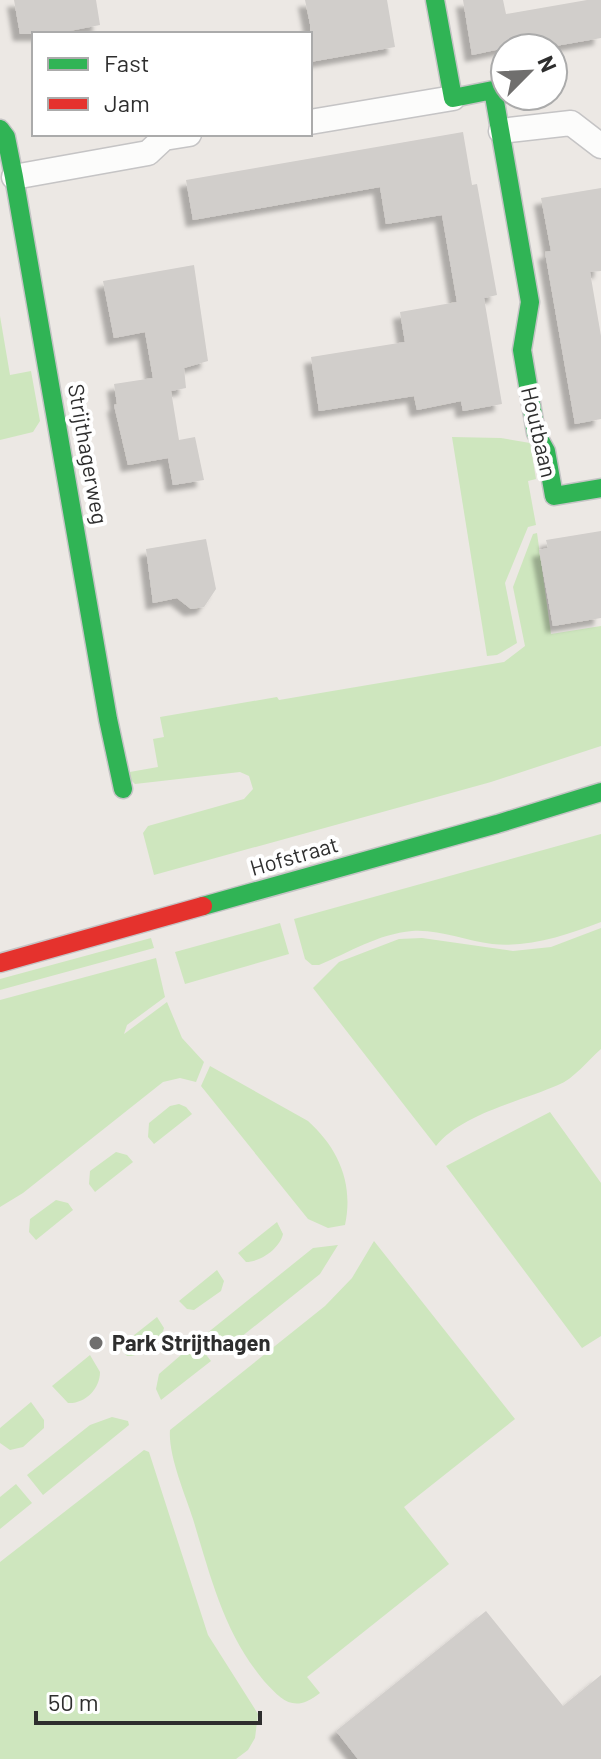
<svg xmlns="http://www.w3.org/2000/svg" width="601" height="1759" font-family="Barlow,sans-serif">
  <style>
    .green { fill: #cee6be }
    .building { fill: #d1cecb; filter: url(#shadow) }
    .lines { fill: none; stroke-linecap: round; stroke-linejoin: round }
    .street-casing { stroke: #c5c4c5; stroke-width: 27 }
    .fast-casing { stroke: #c5c4c5; stroke-width: 21 }
    .jam-casing { stroke: #c5c4c5; stroke-width: 21 }
    .street { stroke: #fcfcfb; stroke-width: 24 }
    .fast { stroke: #30b455; stroke-width: 18 }
    .jam { stroke: #e5322d; stroke-width: 18 }
    .poi-dot { fill: #706f6e; stroke: #fff; stroke-width: 3 }
    .labels { text-anchor: middle; stroke-width: 8; stroke-linejoin: round; paint-order: stroke }
    .street-label { font-size: 22px; fill: #2e2e2e; stroke: #fff }
    .poi-label { font-size: 22px; font-weight: bold; fill: #2e2e2e; stroke: #fff; text-anchor: start }
  </style>
  <defs>
    <filter id="shadow"><feDropShadow dx="-7" dy="7" stdDeviation="2" flood-color="#0004"/></filter>
  </defs>
  <rect width="100%" height="100%" fill="#ece8e4"/>
  <path class="green" d="M0,316L10,375L31,371L40,421L33,432L0,440Z
    M452,437L501,438L530,443L536,479L528,481L536,525L528,527L505,583L517,643L497,655L487,656Z
    M537,533L551,634L601,626V746L491,782L154,875L143,833L148,826L244,799L253,789L249,776L240,772L135,784L124,773L158,767L153,739L164,737L160,717L277,697L279,700L504,662L525,646L513,587L533,534Z
    M601,834V922C566,935 530,948 492,944C466,941 439,929 412,931C378,934 350,952 319,965H312L305,959L294,919Z
    M280,923L289,954L185,984L175,952Z
    M601,928V1049C588,1060 574,1079 558,1085C522,1101 461,1114 436,1146L313,988L339,962L399,939L422,938L513,951L551,947Z
    M151,938L154,948L0,990V979Z
    M156,958L165,997L127,1025L124,1034L167,1002L182,1038L204,1062L196,1082L180,1078L163,1082L23,1193L0,1207V1000Z
    M210,1066L308,1121C338,1148 354,1183 345,1225L328,1228L308,1219L201,1086Z
    M179,1104L186,1107L192,1114L154,1144L148,1137L149,1123L170,1106Z
    M550,1112L601,1183V1336L582,1348L446,1166Z
    M116,1152L127,1155L133,1162L95,1192L89,1184L90,1171Z
    M56,1200L68,1203L73,1210L36,1240L29,1232L30,1219Z
    M277,1222L283,1234C280,1248 261,1262 246,1262L238,1253Z
    M374,1241L515,1419L404,1507L449,1564L307,1677L320,1693C295,1713 283,1702 264,1681C224,1633 211,1578 193,1519C185,1494 168,1455 170,1430L325,1306L352,1278Z
    M338,1245L320,1274L221,1353L206,1334L313,1248Z
    M217,1270L224,1281L221,1291L194,1310L187,1309L179,1301Z
    M157,1317L164,1328C161,1342 141,1357 127,1356L119,1347Z
    M196,1342L211,1361L161,1400L156,1389L159,1374Z
    M90,1355L100,1372C100,1389 85,1404 68,1403L52,1386Z
    M31,1402L44,1420V1428L23,1447L10,1450L0,1443V1428Z
    M112,1417L128,1421L129,1425L43,1495L27,1475L90,1425Z
    M144,1450L149,1452L208,1635L258,1714L255,1738L248,1750L236,1759H0V1562Z
    M16,1484L32,1503L0,1529V1497Z"/>
  <path class="building" d="M14,0H96L100,25L54,34H20Z
    M305,0H387L395,47L310,62V24Z
    M463,0H503L506,14L587,0H601V38L544,48H505L472,55Z
    M463,132L472,185L477,184L497,295L484,298L502,404L463,411L461,401L417,410L414,396L319,411L311,357L405,342L400,312L457,302L442,215L386,224L380,187L193,220L186,180Z
    M601,188V271L590,272L601,336V419L575,424L545,252L551,251L541,198Z
    M194,265L208,361L184,368L186,388L171,391L179,440L195,437L204,480L173,485L168,458L128,465L114,405L117,404L114,384L153,378L145,332L114,338L103,281Z
    M601,531V618L553,626L539,550L548,548L546,540Z
    M206,539L216,589L204,607L191,609L177,598L153,603L146,549Z
    M486,1611L563,1706L601,1675V1759H358L336,1731Z"/>
  <g class="lines">
    <defs>
      <path id="street" d="M310,122L453,98
        M501,131L571,123L601,146
        M14,177L148,153L164,138L189,134"/>
      <path id="fast" d="M435,0L453,98L493,90L530,302L522,350L536,433L546,451L554,496L601,488
        M0,129L6,137L14,177L108,719L123,789
        M203,906L497,824L601,792"/>
      <path id="jam" d="M0,963L203,906"/>
    </defs>
    <use href="#street" class="street-casing"/>
    <use href="#fast" class="fast-casing"/>
    <use href="#jam" class="jam-casing"/>
    <use href="#street" class="street"/>
    <use href="#fast" class="fast"/>
    <use href="#jam" class="jam"/>
  </g>
  <circle class="poi-dot" cx="96" cy="1343" r="8"/>
  <g class="labels">
    <g class="street-label">
      <text transform="translate(539 432) rotate(77)" y="8">Houtbaan</text>
      <text transform="translate(88 454) rotate(80)" y="8">Strijthagerweg</text>
      <text transform="translate(294 856) rotate(-16)" y="8">Hofstraat</text>
    </g>
    <g class="poi-label">
      <text x="112" y="1351">Park Strijthagen</text>
    </g>
  </g>
  <rect x="32" y="32" width="280" height="104" fill="#ffffff" stroke="#ababab" stroke-width="2"/>
  <rect x="48" y="58" width="40" height="12" fill="#30b455" stroke="#ababab" stroke-width="2"/>
  <text x="104" y="72" font-size="24" fill="#2e2e2e">Fast</text>
  <rect x="48" y="98" width="40" height="12" fill="#e5322d" stroke="#ababab" stroke-width="2"/>
  <text x="104" y="112" font-size="24" fill="#2e2e2e">Jam</text>
  <g transform="translate(529 72) rotate(66)"><circle r="38" fill="#ffffff" stroke="#ababab" stroke-width="2"/>
  <path d="M0-6L14 30L0 20L-14 30Z" fill="#706f6e"/>
  <text y="-12" font-size="22" font-weight="bold" text-anchor="middle" fill="#2e2e2e">N</text>
  </g>
  <path d="M36 1711v12h224v-12" fill="none" stroke="#2e2e2e" stroke-width="4"/>
  <text x="48" y="1711" font-size="24" fill="#2e2e2e" stroke="#ffffff" stroke-width="6" paint-order="stroke">50 m</text>
</svg>
